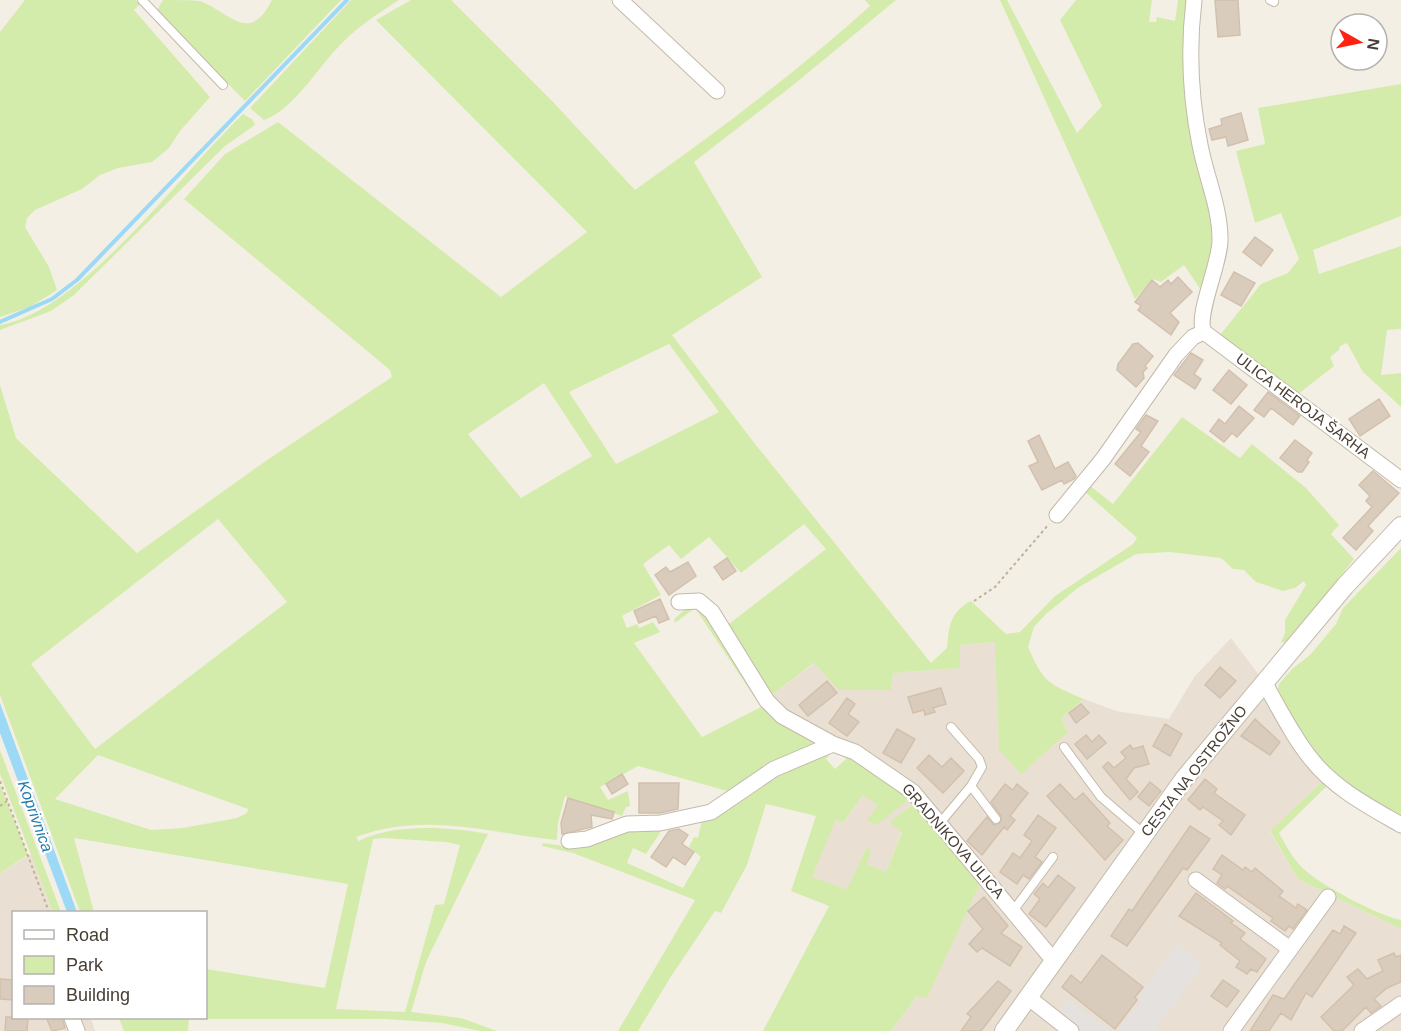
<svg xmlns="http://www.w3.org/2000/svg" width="1401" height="1031" font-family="Helvetica,sans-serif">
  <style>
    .residential { fill: #e9e0d3 }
    .green { fill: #d4ecab; fill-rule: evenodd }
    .parking { fill: #e5e1de }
    .water { fill: #9cd9f6 }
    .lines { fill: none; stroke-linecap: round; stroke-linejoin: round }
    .stream { stroke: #9cd9f6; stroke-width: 4 }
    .building { fill: #daccbd; stroke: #d2c0ac; stroke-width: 1.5 }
    .service-casing { stroke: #c3b9aa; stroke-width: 10 }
    .minor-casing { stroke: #c3b9aa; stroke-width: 17 }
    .tertiary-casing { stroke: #c3b9aa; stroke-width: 20 }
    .path { stroke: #c3b097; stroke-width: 2; stroke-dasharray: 3 3; stroke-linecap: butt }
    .service { stroke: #fff; stroke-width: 8 }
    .minor { stroke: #fff; stroke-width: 15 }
    .tertiary { stroke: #fff; stroke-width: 18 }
    .labels { text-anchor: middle; stroke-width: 4.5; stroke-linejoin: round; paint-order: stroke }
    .street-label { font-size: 15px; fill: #473e34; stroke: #fff }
    .water-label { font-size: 16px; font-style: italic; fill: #227cab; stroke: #fff }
  </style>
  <rect width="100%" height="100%" fill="#f4efe5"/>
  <path class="residential" d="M1231,638L1259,675L1277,694L1324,780L1270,832L1298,879L1401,929V1031H891L917,996L981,879L912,805L889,822L902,831L886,872L867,864L847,889L811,877L836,820L843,823L863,795L876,768L768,698L815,663L891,690L893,673L959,668L960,645L996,642L999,750L1061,718L1084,699L1116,711L1169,719L1194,677Z
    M31,854L53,912H14V1018H91L95,1031H0V873Z"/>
  <path class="green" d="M25,0H135L140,4L134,10L210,97L180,131L169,148L152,162L118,168L100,175L82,189L35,210L27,218L25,227L49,267L57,290L30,307L0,317V32Z
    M163,0C174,0 190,0 200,1C231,13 249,45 272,0H341L245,101L160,15L157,10Z
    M351,0H399C379,13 360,25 343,42C320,64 294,110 264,120L250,108Z
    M411,0H451L554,103L635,190C716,132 796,73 870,6L865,0H896L797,82L694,162L762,277L672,335L752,440L931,663L947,648C949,626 950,612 971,601L1006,634L1020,632L1055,596L1133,544L1137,538L1084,491L1089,485L1113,504L1182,417L1240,458L1252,444L1306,488L1339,525L1331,534L1354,559L1287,643L1281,642L1285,633V620L1306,585L1304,581L1295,588L1283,591L1256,582L1244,570L1233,569L1221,558L1169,552L1136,554L1079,587L1046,614L1034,627L1028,647C1044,683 1047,683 1084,699L1061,718L1068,732L1021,774L999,750L995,642L960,645V668L893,673L891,690H839L814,663L768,698L725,627L826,549L804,524L741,573L709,537L681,559L669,545L643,564L661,595L622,616L627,628L637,624L639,628L653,622L660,632L634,643L702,737L761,707L695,608L675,623L674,619L689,606H701L717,623L767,708L818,739L820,745L771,768L738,794L638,766L600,787L608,800L628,791L630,806L626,807L622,816L565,796L558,823L557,840C489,833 424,811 356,837L359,841C395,823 449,827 488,834L426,962L411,1012L461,1018L497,1031H480L442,1023L385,1019H189L188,1031H124L119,1018H206V969L325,988L348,884L74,838L94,912H80L0,695V385L16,438L137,553L267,460L392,377L390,370L184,199L225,154L278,122L501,297L587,232L376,20ZM669,344L719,412L616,464L569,392ZM544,383L592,456L521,498L468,434ZM218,519L287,602L95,749L31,664ZM98,755L248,809L247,813L237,818L183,828L151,830L55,799ZM383,838L446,842L460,845L444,904L435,905L405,1012L336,1009L373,839Z
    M1000,0H1007L1077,133L1102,106L1060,20L1076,0H1152L1149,22H1156L1157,17L1175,21L1178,0H1187L1185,94L1188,123L1216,234L1203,293L1184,265L1161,282L1153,279L1135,299Z
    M1401,84V216L1313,250L1319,274L1401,246V329L1387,330L1381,375L1401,373V407L1363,372L1347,343L1340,346L1339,350L1330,357L1334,366L1297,395L1220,335L1261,284L1288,273L1299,259L1281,213L1255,223L1236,151L1265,144L1258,108Z
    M243,114L252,119L255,125L225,146L74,295L51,311L0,330V325C81,312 182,172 243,114Z
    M1401,548V822L1323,767L1277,694L1279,684L1292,669L1310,655L1336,624L1343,608Z
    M835,749L826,759L835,769L846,759L840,753L842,751L899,784L909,799L877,825L867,820L878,805L863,795L843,823L836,820L812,877L847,889L867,847L871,851L867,864L886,872L902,832L889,822L912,805H919L982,879L927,998L917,996L891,1031H763L829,906L791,891L816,816L766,804L747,865L721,913L715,911L670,978L638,1031H618L695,900L573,853L542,846L543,843L571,847L625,830L658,828L660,833L646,854L633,848L627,863L683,888L701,857L689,847L694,837L698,838L702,820L768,776Z
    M0,750L61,912H53L0,774Z
    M1324,780L1329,784L1279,833C1287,847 1294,861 1306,871C1323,886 1379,916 1401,920V929L1298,879L1270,831Z
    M0,785L28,855L0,873Z"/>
  <path class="parking" d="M1177,944L1203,964L1155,1031H1117L1141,1001L1137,998Z
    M1069,999L1111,1031H1082L1059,1013Z"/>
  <path class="water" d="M0,703L77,912H67L0,733Z"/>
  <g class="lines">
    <path class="stream" d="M0,322L52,299L77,280L347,0"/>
  </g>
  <path class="building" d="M1215,0H1238L1240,35L1218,37Z
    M1241,113L1248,140L1228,146L1226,137L1212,140L1209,129L1222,125L1221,119Z
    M1255,237L1273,250L1261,266L1243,252Z
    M1234,272L1255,283L1241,306L1221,295Z
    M1178,277L1192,292L1170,313L1179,322L1171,335L1138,310L1141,306L1135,302L1152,280L1160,287L1168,280L1171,284Z
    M1138,343L1153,356L1145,366L1147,368L1143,372L1144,378L1136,387L1117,370L1118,364L1133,344Z
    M1191,353L1203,360L1194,374L1201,379L1195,389L1174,375Z
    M1229,370L1247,385L1231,404L1213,390Z
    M1268,392L1300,416L1293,425L1271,408L1264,417L1254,410Z
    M1379,399L1390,416L1360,436L1349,419Z
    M1239,406L1254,418L1237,437L1232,433L1224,442L1210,431L1219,419L1225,424Z
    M1146,415L1158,421L1141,446L1149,452L1130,476L1115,464L1141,432L1136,429Z
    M1039,435L1055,469L1068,462L1076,476L1074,479L1064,484L1062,480L1042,490L1029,466L1038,462L1028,441Z
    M1295,440L1312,453L1307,460L1309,462L1302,472H1298L1280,458Z
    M1373,471L1399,493L1368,526L1373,531L1356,550L1343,538L1372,507L1366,501L1370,496L1359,485Z
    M727,558L736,571L723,580L714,567Z
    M688,562L696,576L669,595L655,575L666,567L670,572Z
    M660,599L669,619L659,623L656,616L639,623L634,611Z
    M1220,667L1236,681L1220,698L1205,685Z
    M827,681L837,693L808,716L799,705Z
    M941,688L946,704L933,708L935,712L925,715L924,710L913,713L908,697Z
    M847,698L855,704L848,714L859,722L847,736L829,723Z
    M1081,704L1089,713L1076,723L1069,713Z
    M1255,719L1280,742L1270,755L1241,736Z
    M1165,724L1182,734L1170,756L1153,746Z
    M897,729L915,739L901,763L883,753Z
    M1086,735L1092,742L1099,735L1106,743L1087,759L1075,744Z
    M1130,745L1133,749L1143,746L1149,764L1134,768L1126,779L1138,792L1130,800L1103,767L1108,762L1114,768L1126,758L1121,752Z
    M929,755L942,767L951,758L964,771L943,793L917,768Z
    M622,774L628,784L612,794L606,784Z
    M1205,779L1217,789L1214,793L1245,815L1231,835L1219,825L1223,821L1203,807L1200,810L1188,800Z
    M1150,782L1161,791L1149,806L1138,797Z
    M639,783H679L678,809L660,813H639Z
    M1005,784L1013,790L1017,784L1028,793L1010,816L1015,820L1007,830L1004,827L982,855L967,841L987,817L994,825L1001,822V816L991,802Z
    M1060,784L1075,800L1083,793L1110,823L1107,826L1123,840L1105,860L1047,796Z
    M568,798L614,812L612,819L591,815L592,827L562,834L561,823Z
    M1038,815L1056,828L1035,857L1042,862L1029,879L1023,875L1017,884L1000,872L1013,853L1020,858L1032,841L1024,835Z
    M1190,826L1210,839L1187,870L1183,868L1127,946L1111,936L1129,909L1132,911Z
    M679,829L688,835L682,844L694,852L685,865L673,857L666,867L651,857L669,831Z
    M1222,855L1243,870L1245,867L1252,872L1255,868L1283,891L1279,896L1296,908L1298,904L1307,910L1293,929L1289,926L1285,931L1271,921L1273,918L1227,886L1225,889L1217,883L1222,875L1213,869Z
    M1058,875L1075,888L1046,927L1029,914L1040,899L1034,894L1043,883L1048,888Z
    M1196,893L1233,921L1231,923L1245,933L1240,939L1266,959L1257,972L1251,969L1247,974L1236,967L1240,961L1220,945L1222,943L1179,916Z
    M984,897L1008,926L1001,933L1022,947L1010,966L982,948L977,952L969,944L983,929L968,911Z
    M1344,926L1356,933L1312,997L1306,993L1291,1020L1281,1013L1269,1031H1250L1273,995L1284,999L1333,930L1340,934Z
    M1394,953L1396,957L1401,955V982L1387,988L1374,999L1381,1006L1371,1013L1366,1007L1342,1031H1334L1321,1017L1354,985L1347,977L1358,969L1367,979L1383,971L1378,960Z
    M1102,955L1143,987L1135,997L1137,1000L1115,1029L1062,987L1071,975L1081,983Z
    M0,979L14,980V1000L0,999Z
    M1223,980L1239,991L1227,1007L1211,996Z
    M998,981L1011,991L988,1022L981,1031H961L971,1017L967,1014Z
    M6,1017H28L27,1031H5Z
    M46,1017H62L65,1028L52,1031Z"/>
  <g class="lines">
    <defs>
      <path id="service" d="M142,0L223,85
        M1270,0L1274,2
        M1064,747L1101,797L1144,834
        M971,786L996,819
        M940,823L971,786L982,767L979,759L951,727
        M1013,911L1053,857"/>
      <path id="minor" d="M620,0L717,91
        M1194,0C1188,50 1190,96 1200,145C1206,177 1220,207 1220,239C1221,262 1195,316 1204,332L1401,480
        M1057,515L1103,459L1176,355L1193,337L1204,332
        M679,602L699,601L712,612L767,701L782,716L833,744L855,752L913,792L1054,961
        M1264,682C1279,708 1293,737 1312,760C1335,789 1370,807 1401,825
        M569,841L587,839L627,824L660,823L711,812L774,769L833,744
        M1196,880L1290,949
        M1029,998L1071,1031
        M72,1018L77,1031
        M1231,1031L1328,897
        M1362,1031L1401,1004"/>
      <path id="tertiary" d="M1004,1031L1184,779L1345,586L1401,526"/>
    </defs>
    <use href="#service" class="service-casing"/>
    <use href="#minor" class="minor-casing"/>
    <use href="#tertiary" class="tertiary-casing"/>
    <path class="path" d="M974,601L995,587L1049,524
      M0,781L49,912
      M0,806L7,801"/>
    <use href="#service" class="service"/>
    <use href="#minor" class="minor"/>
    <use href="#tertiary" class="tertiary"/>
  </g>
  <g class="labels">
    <g class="street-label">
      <text transform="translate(1303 406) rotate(37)" y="5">ULICA HEROJA ŠARHA</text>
      <text transform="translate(1194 771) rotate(-52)" y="5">CESTA NA OSTROŽNO</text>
      <text transform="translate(953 841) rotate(49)" y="5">GRADNIKOVA ULICA</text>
    </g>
    <g class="water-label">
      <text transform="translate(36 816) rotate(70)" y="6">Koprivnica</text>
    </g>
  </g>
  <rect x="12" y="911" width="195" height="108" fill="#ffffff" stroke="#b5b2ae" stroke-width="1.5"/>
  <rect x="24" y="930" width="30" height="9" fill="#ffffff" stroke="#b5b2ae" stroke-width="1.5"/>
  <text x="66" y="941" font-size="18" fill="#473e34">Road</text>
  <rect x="24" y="956" width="30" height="18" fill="#d4ecab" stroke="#b5b2ae" stroke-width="1.5"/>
  <text x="66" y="971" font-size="18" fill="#473e34">Park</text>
  <rect x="24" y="986" width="30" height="18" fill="#daccbd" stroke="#b5b2ae" stroke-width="1.5"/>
  <text x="66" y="1001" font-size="18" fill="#473e34">Building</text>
  <g transform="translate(1359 42) rotate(99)"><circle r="28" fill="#ffffff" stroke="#b5b2ae" stroke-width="1.5"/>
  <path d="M0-4.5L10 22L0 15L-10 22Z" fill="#ff2212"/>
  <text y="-9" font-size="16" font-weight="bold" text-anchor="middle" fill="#473e34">N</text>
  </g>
</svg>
